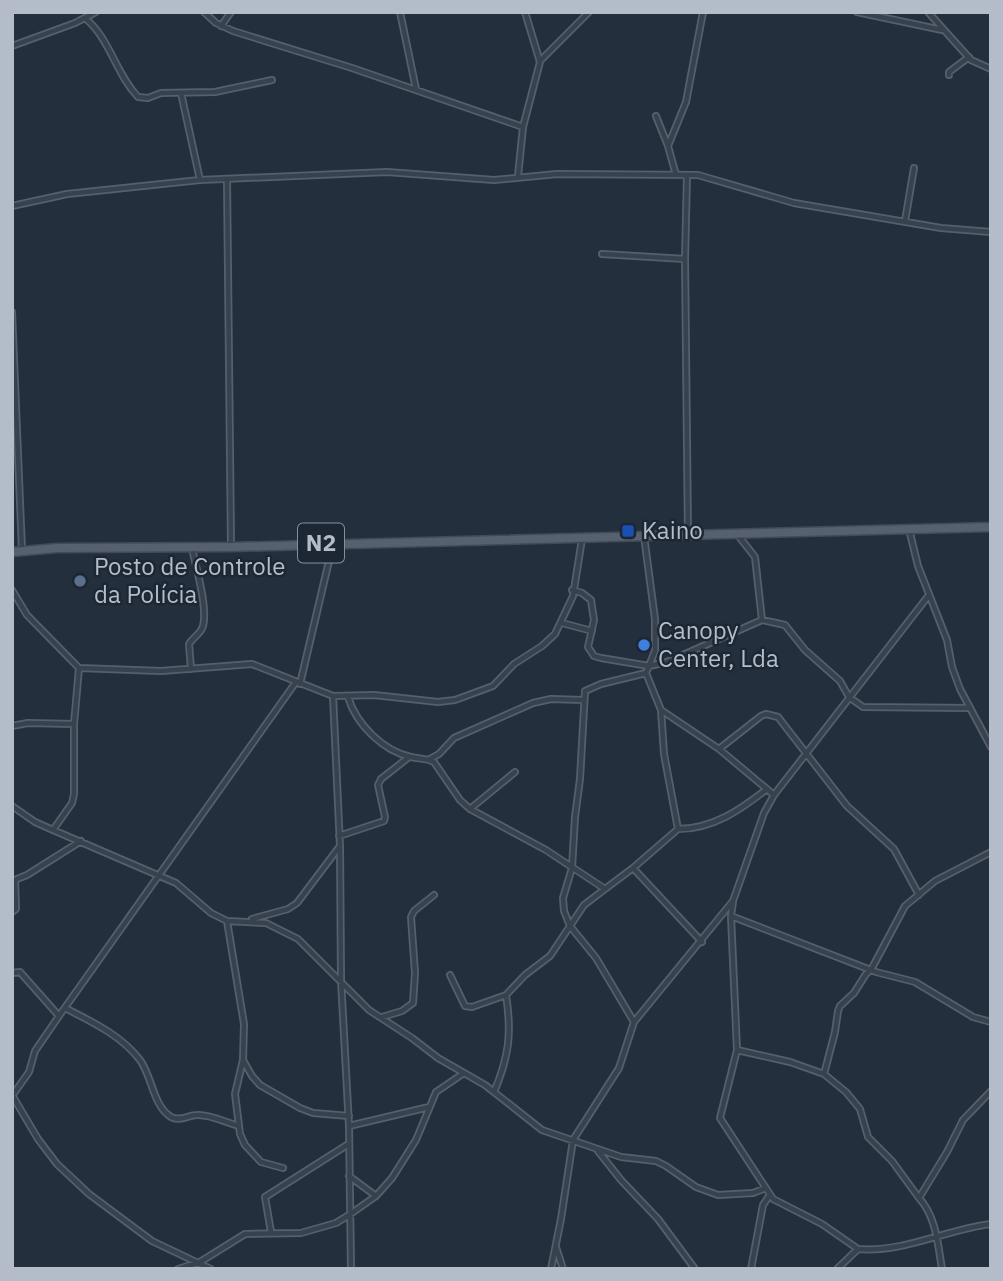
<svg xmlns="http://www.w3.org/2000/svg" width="1003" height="1281" font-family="'IBM Plex Sans',sans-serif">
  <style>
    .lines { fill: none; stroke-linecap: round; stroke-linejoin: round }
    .street-casing { stroke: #565f6c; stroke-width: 8 }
    .primary-casing { stroke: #414a57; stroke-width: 11 }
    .street { stroke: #38414e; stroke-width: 4.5 }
    .primary { stroke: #56606e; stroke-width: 8 }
    .transit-dot { fill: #1a4fb4; stroke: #1d2633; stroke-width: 2.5 }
    .service-dot { fill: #5c6f8a; stroke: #1d2633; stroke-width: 2.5 }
    .shop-dot { fill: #3f7fe0; stroke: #1d2633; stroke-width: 2.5 }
    .labels { text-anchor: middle; stroke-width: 5; stroke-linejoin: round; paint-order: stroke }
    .shield { fill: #1d2633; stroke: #878f9c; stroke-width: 2 }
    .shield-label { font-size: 23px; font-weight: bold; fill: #b4bcc9 }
    .poi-label { font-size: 24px; fill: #b4bcc9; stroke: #1d2633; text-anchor: start }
  </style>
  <rect width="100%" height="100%" fill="#242f3e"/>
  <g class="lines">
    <defs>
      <path id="street" d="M204,12L216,23L233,31L352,68L523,127
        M400,12L416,89
        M857,12L942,30
        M928,12L971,60L991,69
        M86,19C110,39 116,74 138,97L148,98L161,93L215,92L272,80
        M221,26L231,12
        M12,46L75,23L96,12
        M540,61L589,12
        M949,75V72L969,57
        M181,93L200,180
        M656,116L668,146L676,175
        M668,146L686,102L703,12
        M687,175L685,259L688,535
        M518,176L523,127L540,62L525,12
        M227,180L231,546
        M12,206L67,194L200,180L387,172L494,180L557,174L698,175L794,203L941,228L991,232
        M905,221L914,168
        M602,254L685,259
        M12,312L22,550
        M909,529L918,566L947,640L952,667L960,689L991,747
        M737,534L755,557L762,620
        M12,590L27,615L79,668L161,671L252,664L333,696L374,695L438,702L455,700L493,686L514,664L542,646L555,634L573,596L582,539
        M572,590L582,593L591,600L594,620L588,647L594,656L601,658L649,666L667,662L762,620L785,625L805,650L840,681L849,697L863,707L970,708
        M562,623L592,631
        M191,669L189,644C193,637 201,634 203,626C208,607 196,568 192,548
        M646,673L661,710L664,754L678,829
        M300,684L333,544
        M348,697C356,724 383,751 411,757C419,759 426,758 434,762L460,800L470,809L546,850L605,889L633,868L678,829C713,829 740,810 767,789
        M661,710L719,749L774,795
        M12,726L28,723L74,724
        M719,749L761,716L766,714L778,717L847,806L894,849L919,895
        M430,759L439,754L454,738L533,703L551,699L584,700
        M12,806L35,822L53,830L176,883L211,913L227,921L266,923L298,939L369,1010L412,1038L438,1058L485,1085L542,1130L621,1157L656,1161L666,1166L696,1187L718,1195L753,1193L766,1188
        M470,809L515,772
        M53,830L72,803L74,794V724L79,668
        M339,836L384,821L385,817L378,785L381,779L409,757
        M340,846L341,980L349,1126L351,1269
        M633,868L702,942
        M12,881L27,875L81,841
        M733,902L731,916L737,1050L720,1118L773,1199L822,1224L858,1249
        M12,912L16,909L15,880
        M731,916L876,972L915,982L973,1017L991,1022
        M252,919L288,909L297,903L340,846L333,696
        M227,921L244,1024L243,1060L252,1076L260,1085L300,1108L313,1113L349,1116
        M12,973L20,972L59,1016
        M450,975L465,1006L472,1007L506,995L525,975L550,956L584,905L605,889
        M65,1008C92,1022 121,1035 140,1060C152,1076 153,1106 171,1117C179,1122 189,1115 197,1115C210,1114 227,1123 239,1126
        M382,1017L402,1011L413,1003L415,973L411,917L414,911L434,895
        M634,1022L596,958L570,926L564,911L563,898L572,868L575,817L580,779L585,691L601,684L646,673L655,651V619L644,536
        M737,1050L790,1062L824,1074L846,1092L860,1109L868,1137L892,1161L919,1198
        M243,1060L235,1094L240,1134L245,1145L261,1162L283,1168
        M824,1074L835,1032L838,1011L840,1006L854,993L866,974L871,970L905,906L935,881L991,852
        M494,1092C509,1057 512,1033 506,995
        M12,1095L38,1139L57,1164L89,1194L152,1241L211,1269
        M12,1096L29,1072L35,1051L59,1016L296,682
        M349,1126L429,1107
        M598,1151L621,1180L658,1219L695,1269
        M349,1176L376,1196
        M271,1232L265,1197L347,1145
        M556,1247L563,1269
        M178,1269L200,1262L245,1234L301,1233L336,1223L349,1215L376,1196L392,1178L416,1140L436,1092L464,1073
        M551,1269L561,1219L573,1140L619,1068L634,1022L733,901L764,813L774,795L929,595
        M751,1269L763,1205L769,1196
        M837,1269L858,1249C904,1253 947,1229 991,1224
        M942,1269C938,1245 936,1216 919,1198L947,1152L963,1120L991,1091"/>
      <path id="primary" d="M12,552L57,548L231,547L991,527"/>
    </defs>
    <use href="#street" class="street-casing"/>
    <use href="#primary" class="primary-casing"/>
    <use href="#street" class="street"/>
    <use href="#primary" class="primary"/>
  </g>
  <rect class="transit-dot" x="621" y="524" width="14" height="14" rx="3.5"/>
  <circle class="service-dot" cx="80" cy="581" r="7"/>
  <circle class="shop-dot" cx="644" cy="645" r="7"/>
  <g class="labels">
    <rect class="shield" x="298" y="523.5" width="46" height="39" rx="5"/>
    <g class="shield-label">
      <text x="321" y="551">N2</text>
    </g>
    <g class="poi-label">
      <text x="642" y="539">Kaino</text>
      <text x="94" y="575">Posto de Controle<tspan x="94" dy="28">da Polícia</tspan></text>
      <text x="658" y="639">Canopy<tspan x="658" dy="28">Center, Lda</tspan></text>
    </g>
  </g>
  <rect width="1003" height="1281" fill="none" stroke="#b4bcc9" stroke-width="28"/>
</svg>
